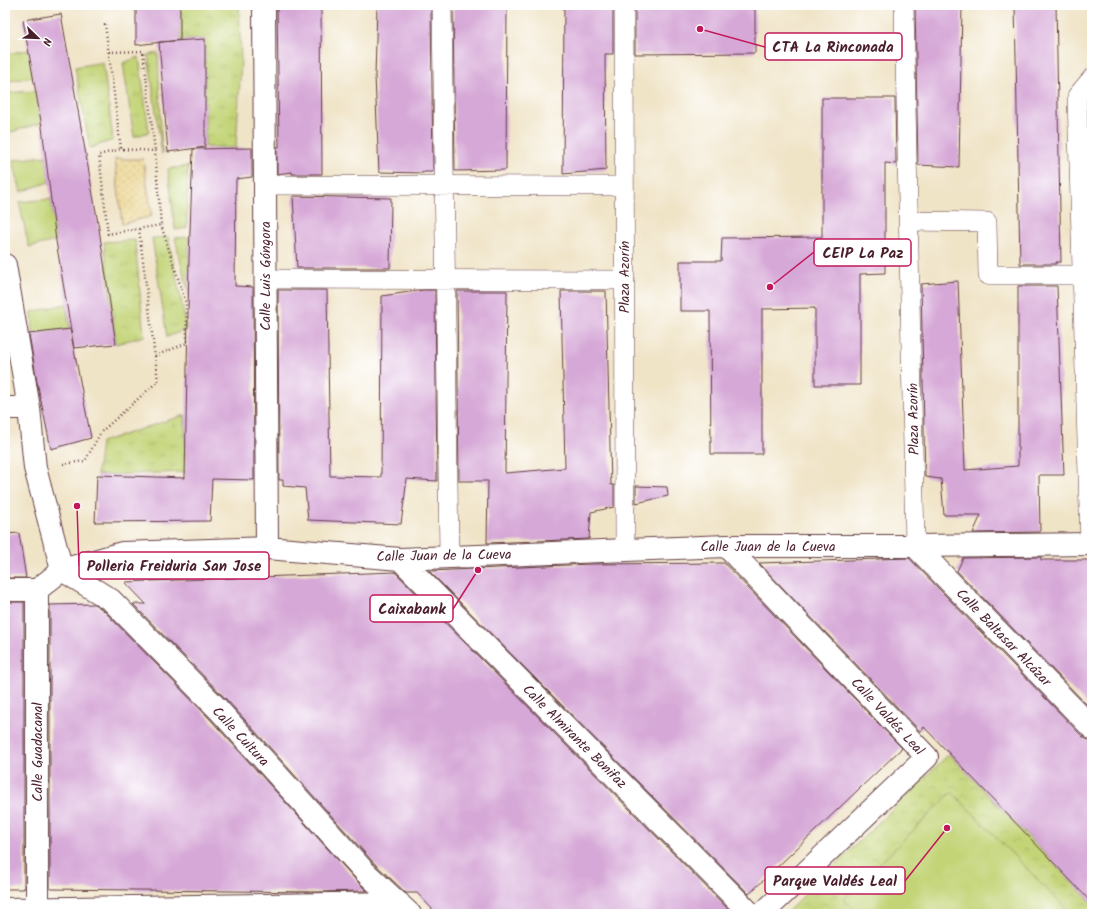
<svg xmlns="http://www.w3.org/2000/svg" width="1097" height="919" font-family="Kalam,sans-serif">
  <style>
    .grass { fill: url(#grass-tufts); stroke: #867a51 }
    .sand { fill: url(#sand-dots); stroke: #9c7c64 }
    .park { fill: url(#park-crowns); stroke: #867a51 }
    .garden { fill: #c3d477; stroke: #867a51 }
    .building { fill: #d6a8d7 }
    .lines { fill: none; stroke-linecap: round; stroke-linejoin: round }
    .pedestrian-casing { stroke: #633d42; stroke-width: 20 }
    .minor-casing { stroke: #633d42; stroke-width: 24 }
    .path { stroke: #633d42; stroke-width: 2.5; stroke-dasharray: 1 3; stroke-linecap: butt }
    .pedestrian { stroke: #fff; stroke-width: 19 }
    .minor { stroke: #fff; stroke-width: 22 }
    .labels { text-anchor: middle; stroke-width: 3; stroke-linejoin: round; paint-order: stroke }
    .street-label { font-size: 14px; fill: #4a1f2b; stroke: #fff }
    .leader { fill: none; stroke: #c2185b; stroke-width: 1.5 }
    .callout-dot { fill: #c2185b; stroke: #fff; stroke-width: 1.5 }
    .callout { fill: #fff; stroke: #c2185b; stroke-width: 1.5 }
    .callout-label { font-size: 15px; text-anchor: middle; font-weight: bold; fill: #4a1f2b }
  </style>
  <defs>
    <pattern id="grass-tufts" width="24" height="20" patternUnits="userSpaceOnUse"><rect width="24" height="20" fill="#c3d477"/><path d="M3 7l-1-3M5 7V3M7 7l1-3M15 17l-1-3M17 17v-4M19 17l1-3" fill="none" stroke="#a9b667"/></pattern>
    <pattern id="sand-dots" width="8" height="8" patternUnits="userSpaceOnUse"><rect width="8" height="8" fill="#eeda9e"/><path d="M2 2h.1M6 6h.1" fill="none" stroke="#cebb88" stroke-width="1.8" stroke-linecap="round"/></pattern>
    <pattern id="park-crowns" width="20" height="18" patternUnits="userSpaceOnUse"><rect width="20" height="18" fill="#c3d477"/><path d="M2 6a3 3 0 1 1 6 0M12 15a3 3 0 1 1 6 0" fill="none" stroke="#a9b667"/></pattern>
  </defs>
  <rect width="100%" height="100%" fill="#fff"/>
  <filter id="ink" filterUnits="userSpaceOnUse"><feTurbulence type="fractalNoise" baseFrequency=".025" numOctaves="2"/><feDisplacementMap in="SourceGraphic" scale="8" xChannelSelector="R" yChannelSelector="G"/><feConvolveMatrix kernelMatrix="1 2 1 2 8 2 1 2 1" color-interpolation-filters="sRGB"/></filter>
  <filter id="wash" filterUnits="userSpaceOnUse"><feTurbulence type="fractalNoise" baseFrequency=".012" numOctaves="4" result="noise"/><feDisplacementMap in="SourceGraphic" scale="16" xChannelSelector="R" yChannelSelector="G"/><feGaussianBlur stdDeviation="0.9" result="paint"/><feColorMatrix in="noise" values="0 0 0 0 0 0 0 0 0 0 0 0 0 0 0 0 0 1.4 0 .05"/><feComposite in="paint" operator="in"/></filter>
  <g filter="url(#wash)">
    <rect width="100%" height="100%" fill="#f0e4c7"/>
    <path class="grass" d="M180,5H239L241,61L236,148L205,147V39L180,40Z
      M158,53L162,154L148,55Z
      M139,57L149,132L134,137L123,63Z
      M103,62L113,140L90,148L75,67Z
      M188,166L187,228L175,230L168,169Z
      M168,237L187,329L167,337L152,238Z
      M189,237V296L175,238Z
      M135,240L144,336L116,344L104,242Z
      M185,415L186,472L97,475L101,442Z"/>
    <path class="sand" d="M115,159H143L152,216L122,224Z"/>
    <path class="park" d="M1083,148H1092V227H1087Z
      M949,754L1092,903V914H785Z"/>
    <path class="garden" d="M29,50L33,77L5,82V54Z
      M36,91L42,123L7,133L5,93Z
      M46,156L49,182L21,192L13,160Z
      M51,199L56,241L29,247L19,202Z
      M66,304L70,329L33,334L32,312Z
      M952,792L1071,914H859L844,899Z"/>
    <g id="blocks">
      <path class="building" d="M136,5H180V40L136,45Z
        M277,5H321L322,174H292V172L277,174V147H279Z
        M377,5H431L433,172H423V173L379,172L375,76Z
        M453,5H507L506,170L455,171Z
        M564,5H613V54H605L606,170L563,174Z
        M635,5H755V53L635,54Z
        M915,5H962L959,167L918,165Z
        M1015,5H1056L1061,262H1056V264H1020Z
        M61,14L99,229L116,344L74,348L56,241L42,127L23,20Z
        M205,39V147L168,152L159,42Z
        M822,98H895L896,164L885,163V273L860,274V385H815V308L762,309V454H711L710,311H680V261H721L722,238L822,237Z
        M252,148V177L236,179L235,286L253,287L254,480L212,479L210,521L95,522L97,475L185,478L189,258L193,149Z
        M293,196L391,198L390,268H297Z
        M958,281L965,470L1018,466V286H1057L1064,475H1039L1040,532L973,533L981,515H944L941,479L925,477L921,284Z
        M278,290H327L330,476L381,477L382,296L423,290H435L437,481L407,479L401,524L308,520L305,488L283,486V480H279Z
        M457,291H507L505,473L565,468L561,291H606L611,485H614V507L591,512L589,539L487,543L488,481H459Z
        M70,329L91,438L51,449L37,382L29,334Z
        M636,486L667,487L668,496L636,503Z
        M19,533L26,578H5V534Z
        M1041,557V560H1092V710L957,571L963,558Z
        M909,558L1083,737L1088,740H1092V903L924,727L920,731L759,563Z
        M724,563L902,748L749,894L429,571L591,564Z
        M395,572L731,912L729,914H437L417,893H406L374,863L227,700L133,604H146L125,582Z
        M5,602H24V889H5Z
        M94,604L103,610L209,718L356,880L367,891L316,892L50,889V605Z"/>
    </g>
  </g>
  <g filter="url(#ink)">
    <use href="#blocks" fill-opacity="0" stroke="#633d42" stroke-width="1"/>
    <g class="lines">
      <defs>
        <path id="pedestrian" d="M442,5L449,557
          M624,5L625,550
          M904,5L915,546
          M265,185L624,186
          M908,221L987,222L988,275H1082
          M265,279L624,280
          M1090,544L1077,96L1092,78"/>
        <path id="minor" d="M264,5L267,548
          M5,265L29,408L35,468L62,570L122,553L267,548L400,559L726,546H915L1092,544
          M5,408H29
          M726,546L927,757L762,914
          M915,546L1092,728
          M400,559L751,914
          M5,590H37L62,570L111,600L218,709L365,872L410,914
          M37,590V914
          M5,909L399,903"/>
      </defs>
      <use href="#pedestrian" class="pedestrian-casing"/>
      <use href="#minor" class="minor-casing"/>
      <path class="path" d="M105,24L121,149L155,151L161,225L108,234L99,155L121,149
        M109,52L143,51L155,151
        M155,356L187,343L186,303L161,225
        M63,464L85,461L101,432L158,381L139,229"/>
      <use href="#pedestrian" class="pedestrian"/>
      <use href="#minor" class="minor"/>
    </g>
  </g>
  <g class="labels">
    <g class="street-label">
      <text transform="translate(265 276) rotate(-90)" y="5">Calle Luis Góngora</text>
      <text transform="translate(624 277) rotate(-90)" y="5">Plaza Azorín</text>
      <text transform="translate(913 419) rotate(-91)" y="5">Plaza Azorín</text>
      <text x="768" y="551">Calle Juan de la Cueva</text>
      <text transform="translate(444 555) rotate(-1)" y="5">Calle Juan de la Cueva</text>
      <text transform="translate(1004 637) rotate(46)" y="5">Calle Baltasar Alcázar</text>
      <text transform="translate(888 716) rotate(47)" y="5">Calle Valdés Leal</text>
      <text transform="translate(241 736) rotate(47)" y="5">Calle Cultura</text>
      <text transform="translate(575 736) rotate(45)" y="5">Calle Almirante Bonifaz</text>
      <text transform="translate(37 752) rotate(-90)" y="5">Calle Guadacanal</text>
    </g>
  </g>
  <path class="leader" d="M700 29L765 47M770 287L814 252M77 506L79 566M478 570L453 609M947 828L905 881"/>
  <g class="callout-dot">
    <circle cx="700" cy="29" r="4"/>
    <circle cx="770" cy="287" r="4"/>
    <circle cx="77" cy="506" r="4"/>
    <circle cx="478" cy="570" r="4"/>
    <circle cx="947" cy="828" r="4"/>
  </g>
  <g class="callout">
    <rect x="765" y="33" width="137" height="27" rx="4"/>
    <rect x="814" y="239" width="97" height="27" rx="4"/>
    <rect x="79" y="552" width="190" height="27" rx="4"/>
    <rect x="370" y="595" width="83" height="27" rx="4"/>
    <rect x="765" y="867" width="140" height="27" rx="4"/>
  </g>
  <g class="callout-label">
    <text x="833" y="52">CTA La Rinconada</text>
    <text x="863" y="258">CEIP La Paz</text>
    <text x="174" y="571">Polleria Freiduria San Jose</text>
    <text x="412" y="614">Caixabank</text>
    <text x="835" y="886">Parque Valdés Leal</text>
  </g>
  <rect width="1097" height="919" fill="none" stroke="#fff" stroke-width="20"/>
  <g transform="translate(38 38) rotate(113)" stroke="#ffffff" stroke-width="3" paint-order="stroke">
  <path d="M0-3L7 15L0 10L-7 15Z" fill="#4a1f2b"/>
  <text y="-6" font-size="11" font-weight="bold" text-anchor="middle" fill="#4a1f2b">N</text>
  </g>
</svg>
